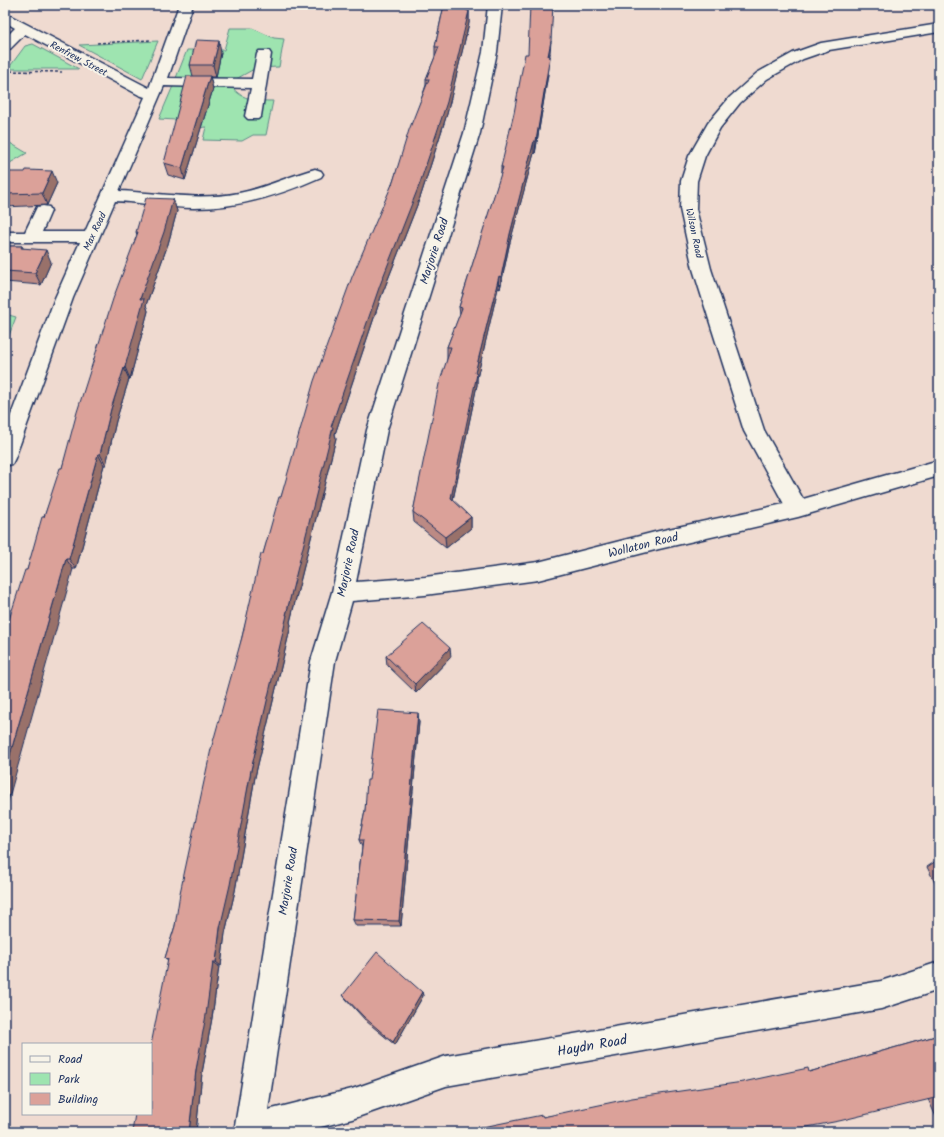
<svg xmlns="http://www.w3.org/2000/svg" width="944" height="1137" font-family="Kalam,sans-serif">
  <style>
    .green { fill: #9ee4b0; stroke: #5c8a87 }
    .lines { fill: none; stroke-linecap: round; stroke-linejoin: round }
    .minor-casing { stroke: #1b2f5e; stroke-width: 3 }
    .path { stroke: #1b2f5e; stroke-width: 1.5; stroke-dasharray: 3 2; stroke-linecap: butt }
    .minor { fill: #f7f3e8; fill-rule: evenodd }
    .wall { fill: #bc8a84; stroke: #1b2f5e }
    .shaded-wall { fill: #99716b; stroke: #1b2f5e }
    .building { fill: #dba199; stroke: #1b2f5e }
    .labels { text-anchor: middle; stroke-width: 4; stroke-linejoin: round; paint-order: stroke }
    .far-street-label { font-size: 10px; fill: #1b2f5e; stroke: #f7f3e8 }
    .street-label { font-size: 12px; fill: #1b2f5e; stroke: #f7f3e8 }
    .near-street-label { font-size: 14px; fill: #1b2f5e; stroke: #f7f3e8 }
  </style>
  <rect width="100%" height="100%" fill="#efdad0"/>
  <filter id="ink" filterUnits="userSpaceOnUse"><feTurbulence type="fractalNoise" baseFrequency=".025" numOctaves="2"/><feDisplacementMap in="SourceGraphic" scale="8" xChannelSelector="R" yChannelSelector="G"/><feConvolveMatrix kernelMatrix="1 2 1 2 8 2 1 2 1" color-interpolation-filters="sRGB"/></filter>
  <g filter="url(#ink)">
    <path class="green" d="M230,28H252L274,38L284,39L279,67L256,68L236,79L176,78L187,50H224Z
      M158,41L142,79L79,45Z
      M33,44L79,69H8L25,46Z
      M173,86L232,87C242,100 257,101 273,101L266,135H253L242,141L203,140L206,127L195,128L176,120L159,119Z
      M5,140L27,153L5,166Z
      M5,314L16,317L5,346Z"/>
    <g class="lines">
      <defs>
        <path id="minor" d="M179,5H193L168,78L252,79L257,54L259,51H269L271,54L261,116L258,119H248L245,116L251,88L164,86L119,191C160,193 198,201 239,193C265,188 289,176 315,169L321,171L323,174L321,177C281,195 238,208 194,208C167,208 141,202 115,201L73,298L15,458L12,464L5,466V431L55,298L80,242H5V232H25L37,207L43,206L49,207L51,211L42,232H85L145,97L139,95L25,34L10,49L5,50V38L15,28L5,22V13L149,88Z
          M488,5H502L497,52L480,133L387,430L356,582L425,577L538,562L659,531L784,504L744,431L693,269L680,209L681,181L689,156L708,123L730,97L757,73L793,53L821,43L939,24V32L829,50L803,59L767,79L740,103L720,128L705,156L697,181L696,209L711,269L764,430L803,499L939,460V476L798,517L659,549L538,580L425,595L352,601L335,661L268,1110L352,1089L446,1056L881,981L939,962V990L881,1009L446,1086L352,1119L301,1132H234L311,661L332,592L367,430L464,133L483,52Z"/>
      </defs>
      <use href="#minor" class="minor-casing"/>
      <path class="path" d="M97,43L150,40
        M5,71L62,72"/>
      <use href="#minor" class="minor"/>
    </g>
    <path class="wall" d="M444,5H469L468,11H469V23L447,114L421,195L381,297L335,434L336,438L290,622L291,625L255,777L235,891L225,933L221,966H219L212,1018L202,1073L196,1132H132L151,1114L168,960L165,958L175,926L242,637L263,554L281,497L393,182L426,85V79L435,57V47Z
      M221,53L216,77H210L213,89L185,180L168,175L164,163L193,76L190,65Z
      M550,53L549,68L535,154L534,153L509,246L500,289L498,288L477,378V385L453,500L471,517V528L446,548L414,522L413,512L447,359V347L460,314L459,307L501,175V167Z
      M5,172L57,183L47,205L5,207Z
      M173,199L177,211L168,244L146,305L148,311L130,379H129L116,421L106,465H104L76,569L27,570L44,517L62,468L137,235L136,232Z
      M5,246H22L23,248L51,262L41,285L5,282Z
      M386,656L451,657L416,693L387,665Z
      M419,722L401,926H356L353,920L362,847L359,840L365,811L369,780Z
      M939,860V891L927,867L936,861Z
      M422,992L423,996L395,1045L366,1021L346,999L343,995Z
      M939,1035V1119H937L928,1099L780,1132H478V1128L809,1072Z"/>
    <path class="shaded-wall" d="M467,5H469L467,19L469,11V23L447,114L421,195L381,297L335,434L336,438L290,622L291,625L255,777L235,891L225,933L221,966L216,962L220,928L251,770L286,615L331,427L466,10Z
      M219,41L221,53L216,77L213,65Z
      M551,41L550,53L548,68V56Z
      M550,56L549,68L535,154L536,141Z
      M210,76L213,89L185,180L182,168Z
      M534,141V153L509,246L500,289L501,277L510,234Z
      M52,171L57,183L47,205L42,193Z
      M173,199L177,211L168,244L146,305L148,311L130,379L125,367L140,299Z
      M46,250L51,262L41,285L35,273Z
      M499,276L498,288L477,378V385L451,509V498L475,373Z
      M124,368L129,379L116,421L106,465L100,454L111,409Z
      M98,454L104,465L76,569L69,559Z
      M471,517V528L446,548L445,537Z
      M66,559L73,569L5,812V772Z
      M450,648L451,657L416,693L415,684Z
      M418,713L419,722L401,926L399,921Z
      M213,962L219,966L212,1018L202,1073L196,1132H189L196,1070Z
      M422,992L423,996L395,1045L393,1042Z"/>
    <path class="building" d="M444,5H467L466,10L469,11L447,102L420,183L380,285L331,427H333L286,615H287L251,770L230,885L220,928L216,962H213L206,1015L196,1070L189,1132H132L135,1114H151V1045L168,959L165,958L175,926L180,893L211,749L242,637L261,554H263L279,497H281L314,381L352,277L393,182L409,130L429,79H426L439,47H435Z
      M530,5H553L551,41L548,56H550L536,141H534L510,234L501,277L499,276L475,373L477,374L451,498L471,517L445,537L413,512L439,384L451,347H447L462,308L459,307L503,167H501L514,113L525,54H528Z
      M196,40L219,41L213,65H190Z
      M187,76H210L182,168L164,163Z
      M26,170L52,171L42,193L5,194V172H25Z
      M146,198L173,199L164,232L140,299H144L125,367L124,368L111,409L100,454H98L69,559H66L5,772V632L25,570H27L42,517H44L60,468H62L77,412L113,299L138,232H136Z
      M5,246H22L21,248L46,250L35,273L5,271Z
      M423,624L450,648L415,684L386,656Z
      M378,710L418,713L399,921L353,920L363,840H359L365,811L367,780H369Z
      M939,860V866L936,861Z
      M377,952L422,992L393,1042L364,1017L343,995Z
      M939,1035V1097L839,1121L780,1132H479L478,1128L542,1115L543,1117L632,1098L743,1082L808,1068L809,1072Z"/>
  </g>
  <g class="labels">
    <g class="far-street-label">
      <text transform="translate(79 58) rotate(28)" y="4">Renfrew Street</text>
      <text transform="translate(94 231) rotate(-65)" y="4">Max Road</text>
      <text transform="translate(695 233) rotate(78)" y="4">Wilson Road</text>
    </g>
    <g class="street-label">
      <text transform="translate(434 251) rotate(-72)" y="4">Marjorie Road</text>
      <text transform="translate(643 545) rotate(-14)" y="4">Wollaton Road</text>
      <text transform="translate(348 563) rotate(-78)" y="4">Marjorie Road</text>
      <text transform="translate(288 881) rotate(-81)" y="4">Marjorie Road</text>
    </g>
    <g class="near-street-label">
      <text transform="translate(592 1045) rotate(-10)" y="5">Haydn Road</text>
    </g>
  </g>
  <rect width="944" height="1137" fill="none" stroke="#f7f3e8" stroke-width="20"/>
  <rect x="10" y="10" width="924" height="1117" fill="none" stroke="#1b2f5e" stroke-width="1.5" filter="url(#ink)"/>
  <rect x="22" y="1043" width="130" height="72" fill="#f7f3e8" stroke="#9fa5b1"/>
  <rect x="30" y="1056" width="20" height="6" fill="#f7f3e8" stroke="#9fa5b1"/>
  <text x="58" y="1063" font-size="12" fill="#1b2f5e">Road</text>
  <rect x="30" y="1073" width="20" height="12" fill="#9ee4b0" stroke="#9fa5b1"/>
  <text x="58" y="1083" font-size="12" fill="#1b2f5e">Park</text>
  <rect x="30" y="1093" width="20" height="12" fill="#dba199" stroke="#9fa5b1"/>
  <text x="58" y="1103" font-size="12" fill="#1b2f5e">Building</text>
</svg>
